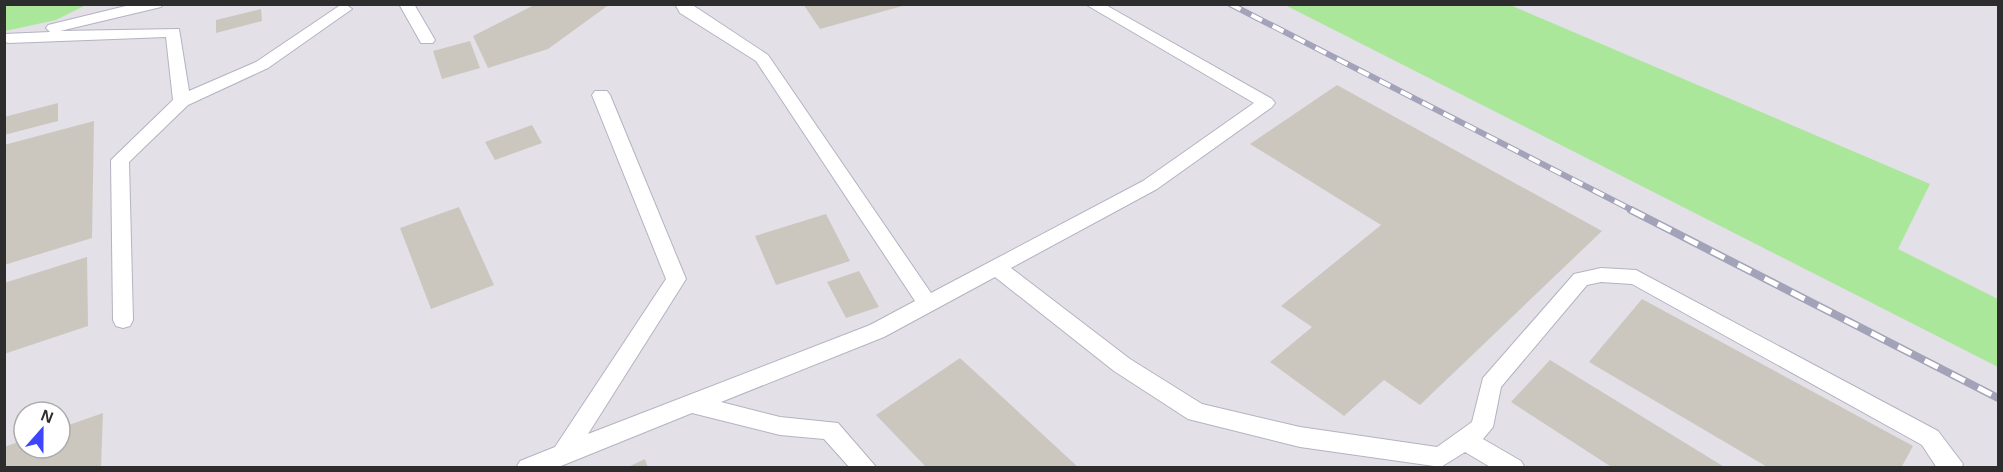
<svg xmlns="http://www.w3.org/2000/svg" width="2003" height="472" font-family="Helvetica,sans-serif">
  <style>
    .industrial { fill: #e3e0e8; fill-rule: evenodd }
    .green { fill: #aae79b }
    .building { fill: #cbc7bf }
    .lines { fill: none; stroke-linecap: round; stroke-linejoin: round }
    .service-casing { stroke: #b3b3c1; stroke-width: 2 }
    .service { fill: #fff; fill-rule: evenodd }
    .rail-far1-casing { stroke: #a2a2b8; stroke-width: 6 }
    .rail-casing { stroke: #a2a2b8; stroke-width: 8 }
    .rail-far1 { stroke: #fff; stroke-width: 4; stroke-dasharray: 12; stroke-linecap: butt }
    .rail { stroke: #fff; stroke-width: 5; stroke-dasharray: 15; stroke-linecap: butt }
  </style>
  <rect width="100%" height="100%" fill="#efebe0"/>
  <path class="industrial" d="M4,5H1998V467H5ZM24,412H60V448H24Z"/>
  <path class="green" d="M4,5L5,4L86,5L56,20L5,31Z
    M1285,5H1510L1930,184L1898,249L1998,299V367Z"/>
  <path class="building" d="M536,4H610L548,49L488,68L473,36Z
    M803,4H906V5L820,29Z
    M261,9L262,21L216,33V20Z
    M470,41L480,68L442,79L433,51Z
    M1337,85L1602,231L1420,405L1384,380L1344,416L1270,362L1312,327L1281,306L1381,225L1250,144Z
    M58,103V121L4,135V117Z
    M94,121L92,238L4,265V145Z
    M532,125L542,143L495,160L485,142Z
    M459,207L494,285L431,309L400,228Z
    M826,214L850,261L776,285L755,236Z
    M87,257L88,326L4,354V283Z
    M859,271L879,307L846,318L827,282Z
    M1642,299L1913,446L1901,468H1769L1589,362Z
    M960,358L1079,468H927L876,415Z
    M1550,360L1726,468H1613L1511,402Z
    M103,413L101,468H4V447L24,440V448H60V428Z
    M645,459L648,468H626Z"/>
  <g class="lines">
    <defs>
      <path id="service" d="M134,4H163L161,7L60,31L179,29L189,91L256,62L339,6L345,4L352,9L268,68L188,105L129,162L133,320L130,326L123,328L116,326L113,320L111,160L173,100L166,37L9,43L4,42V34L50,32L46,28L48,25Z
        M399,4H414L435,40L433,43H421Z
        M675,4H691L768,55L931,293L1143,181L1254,103L1085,4H1104L1272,99L1275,103L1272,107L1157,189L1011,268L1130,359L1202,404L1300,427L1437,447L1472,422L1483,378L1574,274L1601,268L1636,270L1938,431L1963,464L1961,468H1937L1922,445L1632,284L1601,282L1587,285L1501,387L1493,427L1483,439L1521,461L1525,468H1492L1465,452L1441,467L1300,447L1188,419L1114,371L995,277L884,337L721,402L780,417L838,423L877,468H850L824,439L780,435L692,413L556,468H516L520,461L555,447L666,279L592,95L595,91H607L610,95L686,279L588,434L870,325L915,301L756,61L680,13Z"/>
    </defs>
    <use href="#service" class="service-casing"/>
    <use href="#service" class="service"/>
    <defs>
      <path id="rail-far1" d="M1230,4L1634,211"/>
      <path id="rail" d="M1631,210L1998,398"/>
    </defs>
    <use href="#rail-far1" class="rail-far1-casing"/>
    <use href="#rail" class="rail-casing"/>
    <use href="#rail-far1" class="rail-far1"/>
    <use href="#rail" class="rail"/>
  </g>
  <rect width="2003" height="472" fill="none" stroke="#2d2d2d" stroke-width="12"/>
  <g transform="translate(42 430) rotate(21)"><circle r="28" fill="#ffffff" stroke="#ababab" stroke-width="1.5"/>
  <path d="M0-4.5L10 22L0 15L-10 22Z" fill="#3d45ff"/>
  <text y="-9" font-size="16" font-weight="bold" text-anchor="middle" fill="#2d2d2d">N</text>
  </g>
</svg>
